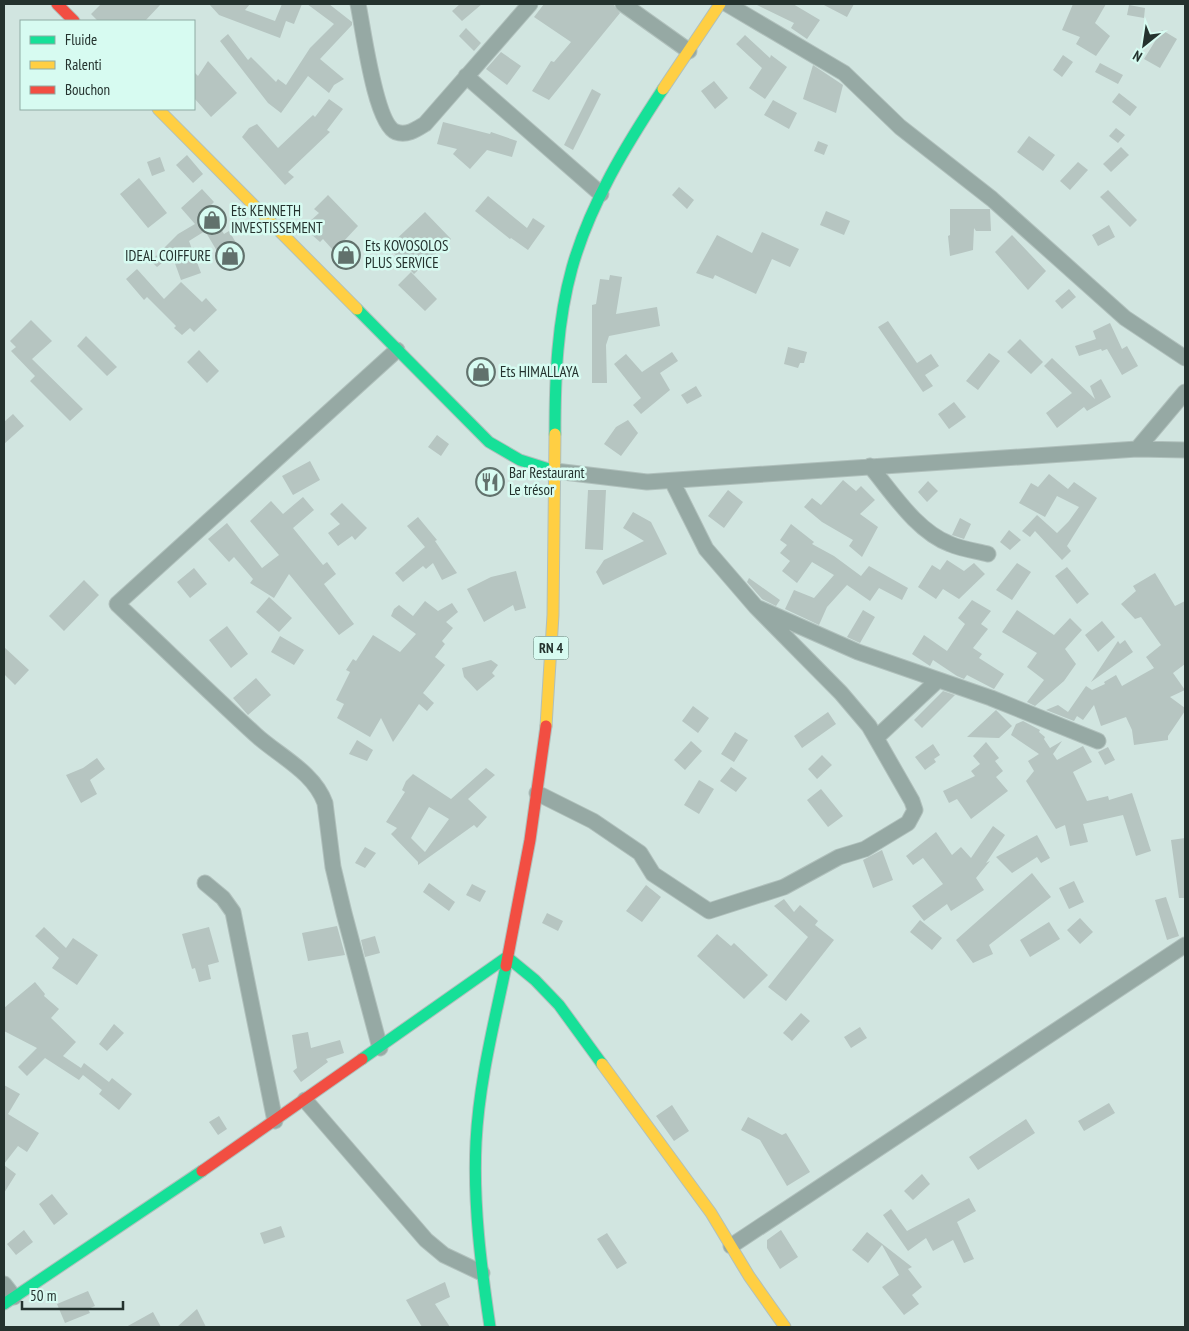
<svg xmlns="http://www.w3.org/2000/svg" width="1189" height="1331" font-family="'PT Sans Narrow',sans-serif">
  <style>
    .building { fill: #b6c5c1; fill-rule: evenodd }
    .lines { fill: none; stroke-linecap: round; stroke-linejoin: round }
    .street-casing { stroke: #b0c0bc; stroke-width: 17 }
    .fast-casing { stroke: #b0c0bc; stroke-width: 13 }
    .slow-casing { stroke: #b0c0bc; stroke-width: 13 }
    .jam-casing { stroke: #b0c0bc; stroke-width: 13 }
    .street { stroke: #96a9a4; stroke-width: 15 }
    .fast { stroke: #16e098; stroke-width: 11 }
    .slow { stroke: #ffcf43; stroke-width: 11 }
    .jam { stroke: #f24e42; stroke-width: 11 }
    .labels { text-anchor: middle; stroke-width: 5; stroke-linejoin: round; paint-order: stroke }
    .shield { fill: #d7fbf1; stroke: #5a6e68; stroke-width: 1 }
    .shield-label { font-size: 14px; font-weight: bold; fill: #24322e }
    .poi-label { font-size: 15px; fill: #24322e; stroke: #d7fbf1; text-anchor: start }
  </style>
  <rect width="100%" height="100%" fill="#d1e5e0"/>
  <path class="building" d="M101,4H161L145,21H98L91,14Z
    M209,4H250L245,10L275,21L282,4H302L294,24L286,21L280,38L219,15Z
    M307,4H329L352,22V25L320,59L344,79L334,85L329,93L308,76L281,113L268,103L220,41L228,34L248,60L251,57L276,82L278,79L286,85L310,48L334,24Z
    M460,4H482L462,21L452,11Z
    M544,4H613L620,13L549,100L532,91L551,61L554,62L571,42L534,17Z
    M755,4H793L820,20L807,39L791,28L794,23Z
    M822,4H854L847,17Z
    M1073,4H1106L1095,23L1110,36L1096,56L1076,44L1080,37L1062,30Z
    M1129,5L1145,8L1144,18L1127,15Z
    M466,28L481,43L474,51L459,36Z
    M1162,30L1177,39L1160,68L1144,59Z
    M745,35L770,58L771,55L787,67L765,99L749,88L762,68L736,44Z
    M501,52L521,66L507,85L486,69Z
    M1063,55L1073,62L1062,77L1053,70Z
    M208,61L237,93L211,117L194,98V72L198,76Z
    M1100,63L1123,75L1118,84L1095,72Z
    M813,65L843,85L836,113L803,99Z
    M714,81L728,98L715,109L701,91Z
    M592,89L601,94L573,150L564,145Z
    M1119,93L1137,107L1130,116L1112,102Z
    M329,99L343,109L327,130L330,132L288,172L294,177L285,185L242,137L249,128L257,124L278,148L313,115L315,117Z
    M773,100L797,113L789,129L764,115Z
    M443,122L490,134L491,132L517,141L512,157L487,150L470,169L453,154L457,149L437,144Z
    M1116,128L1125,135L1118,143L1109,136Z
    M1029,136L1055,155L1043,171L1017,152Z
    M818,141L828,145L824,155L814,151Z
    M1121,147L1129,155L1111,172L1103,164Z
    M187,155L203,174L193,183L176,165Z
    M160,157L165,171L152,176L147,162Z
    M1078,162L1088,170L1070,190L1060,181Z
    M139,178L167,213L148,228L120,194Z
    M679,187L694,200L687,209L672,195Z
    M202,189L214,202L208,208L224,234L229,231L244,256L226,266L205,231L189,241L201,273L181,280L172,255L157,267L151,261L178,234L195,224L181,208Z
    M1108,190L1137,220L1130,227L1100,197Z
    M328,195L358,226L343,242L351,251L342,260L323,239L320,242L311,234L315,231L308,223L319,213L314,209Z
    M488,196L527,228L533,218L545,226L528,250L511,238L510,239L475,211Z
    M950,209H990L991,231H976L974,228L973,250L950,256L948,236L950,235Z
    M826,211L850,221L844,235L820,225Z
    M425,212L451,239L414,274L388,247Z
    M1109,225L1115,237L1098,246L1092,235Z
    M762,232L799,249L790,267L772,259L756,294L715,275L713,279L696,273L717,235L752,253Z
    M1012,235L1046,271L1028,290L995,252Z
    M137,269L164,299L181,282L202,302L206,298L217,310L194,332L190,328L182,335L174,328L176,326L147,297L144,300L126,279Z
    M411,272L437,299L425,311L398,285Z
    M610,275L622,277L616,314L657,307L660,326L609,336L606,345L607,383H592V305L596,304L600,279L609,280Z
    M1069,289L1076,297L1062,309L1055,301Z
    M31,320L52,341L32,359L83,409L70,421L30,381L35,376L11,351L16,347L10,341Z
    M888,321L917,363L931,354L939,366L925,375L933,386L923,392L878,327Z
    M1110,323L1122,349L1127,346L1138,366L1122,375L1107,349L1102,351L1101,349L1079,356L1075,346L1096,339L1093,331Z
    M86,336L117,367L107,376L77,346Z
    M1020,339L1043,362L1031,374L1007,352Z
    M788,347L807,352L804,363H800L798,368L784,364Z
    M199,350L219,371L207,383L187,362Z
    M672,352L678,361L660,373L670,390L641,414L633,405L641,398L614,364L626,354L642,372Z
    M989,353L1000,361L978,390L966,381Z
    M1052,358L1095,399L1090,386L1101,379L1111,397L1087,411L1084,407L1057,428L1046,413L1072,393L1044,366Z
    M696,386L702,396L687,404L681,395Z
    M954,402L966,417L949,429L938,414Z
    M13,414L24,426L4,444V422Z
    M628,420L638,433L621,456L604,444L616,427Z
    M437,435L449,444L441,456L428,447Z
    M310,461L320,480L293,495L282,476Z
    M1049,474L1068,489L1074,482L1097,498L1067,546L1071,551L1062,560L1035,531L1030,537L1022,531L1037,515L1057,533L1069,521L1079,507L1057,496L1045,517L1019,503L1031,483L1038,487Z
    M843,480L856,491L861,486L875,500L860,514L878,527L862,557L849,546L853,540L822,522L804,507L812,498L821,505Z
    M928,481L938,491L927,502L918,492Z
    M588,490H606L603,550L585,549Z
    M728,490L743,502L724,528L708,516Z
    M303,497L314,510L293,528L323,565L327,562L336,574L324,584L354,624L339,635L289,574L274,598L250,583L253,579L234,557L229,562L208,539L227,523L262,568L279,555L250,521L271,501L283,514Z
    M342,503L367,528L355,540L352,536L338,546L328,533L340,524L330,514Z
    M633,512L651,522L667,554L603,585L596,572L604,560L644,541L623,528Z
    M418,517L437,540L435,541L457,573L442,580L433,563L426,569L423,566L403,582L395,573L425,547L407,526Z
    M960,518L971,524L964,539L952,535Z
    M791,524L814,542L812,544L834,556L861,576L869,566L908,588L902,600L879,588L870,601L847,585L827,607L819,625L785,609L794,590L814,598L834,575L812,562L797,583L782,571L790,561L780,553L787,545L780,540Z
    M1009,530L1021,540L1010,550L1000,542Z
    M947,560L964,571L974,563L985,574L959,599L943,589L936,599L918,587L932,565L940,570Z
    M1017,563L1031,572L1012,600L996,590Z
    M1067,567L1089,594L1077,604L1055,576Z
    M194,568L207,584L190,598L177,582Z
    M516,571L526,608L515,611L513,605L484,622L467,589L491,577Z
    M1155,573L1175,606L1185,601V664L1173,673L1185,690L1170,697L1185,708V711L1168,736V740L1134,745L1132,730L1126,717L1101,726L1094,705L1083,720L1077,716L1074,721L1046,710L1058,705L1068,712L1086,686L1092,690L1105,684L1104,682L1116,675L1122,686L1154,668L1146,657L1161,645L1141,617L1135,619L1121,604L1136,591L1133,586Z
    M749,578L780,600L776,606L762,599L747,582Z
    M84,580L99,595L64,631L49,616Z
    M269,597L292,618L279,632L256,612Z
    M972,600L991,611L981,624L988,629L973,648L982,654L979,658L1004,674L994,689L967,675L964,679L957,676L933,660L930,666L912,654L924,635L947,651L965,624L958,618Z
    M425,601L438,611L452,603L458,612L446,622L453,628L442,641L445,644L435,657L445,665L423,693L434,703L427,711L419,704L393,742L381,718L370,737L337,718L344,704L336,700L350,672L346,670L353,659L356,661L373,635L400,652L416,634L391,616L394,609L399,605L413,616Z
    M863,610L875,617L860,643L847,637Z
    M1017,610L1054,635L1070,618L1082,630L1065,649L1076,664L1064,681L1035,706L1027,702L1044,680L1027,667L1037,653L1002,632Z
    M1102,621L1115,637L1098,652L1085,635Z
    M227,626L248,654L231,668L209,640Z
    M280,636L304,650L294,665L271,652Z
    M1125,640L1133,652L1091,682L1118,641L1120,644Z
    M4,647L29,670L15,685L4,674Z
    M491,660L498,665L492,673L495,676L477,691L464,677L462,668Z
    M256,678L271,695L248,715L233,698Z
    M943,691L955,695L922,728L914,720Z
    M693,706L709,718L698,733L682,721Z
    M996,710L1012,726L999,738L967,737Z
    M828,712L836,724L802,748L794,736Z
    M1023,721L1040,730L1039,732L1045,737L1044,739L1050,748L1062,741L1053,754L1057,760L1083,746L1092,762L1073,772L1087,801L1108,796L1109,800L1132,793L1151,851L1136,856L1123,815L1083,824L1088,842L1070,846L1065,825L1056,829L1026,781L1034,771L1028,761L1039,754L1011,735L1016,724Z
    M735,732L748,740L734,762L721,754Z
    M357,740L373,750L367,761L349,754Z
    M691,741L702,751L685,770L674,760Z
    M986,742L999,758L995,761L1003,771L996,777L1008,791L971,819L957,799L949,803L943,791L975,776L971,771L980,764L973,756Z
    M933,744L940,755L934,759L936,762L925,770L915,757Z
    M1108,747L1115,760L1105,765L1098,752Z
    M822,755L832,765L817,779L808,769Z
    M97,758L105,769L90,780L97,794L81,803L66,775L83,768Z
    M731,767L747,778L736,792L720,781Z
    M486,768L495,775L468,799L487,817L477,828L474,825L418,865V862L391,834L397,828L386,822L405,792L402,790L406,781L413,774L451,799ZM429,807L449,819L425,852L411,838Z
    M699,780L714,789L699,814L684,805Z
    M821,789L843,816L828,827L807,800Z
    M993,826L1005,835L986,863L990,861L976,878L984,890L951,911L947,904L924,921L912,906L943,884L923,858L913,865L906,856L936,832L952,855L961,847L971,858Z
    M1037,835L1050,858L1041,863L1037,857L1012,873L996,857Z
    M1185,838V898H1179L1171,840Z
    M365,847L376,853L365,868L355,863Z
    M882,850L893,880L873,888L863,860Z
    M1032,873L1051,897L989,945L993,954L973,963L956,940Z
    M1074,881L1084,902L1069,909L1059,888Z
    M429,883L455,902L449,911L423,892Z
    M472,884L486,891L480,902L466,895Z
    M646,885L661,897L642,922L626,911Z
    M1166,897L1179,936L1167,940L1155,900Z
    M784,899L794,912L800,905L818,921L815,925L834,940L786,1001L768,987L808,937L774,906Z
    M547,913L563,921L558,931L542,923Z
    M1080,918L1093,932L1080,944L1067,930Z
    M920,920L942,938L932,950L910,932Z
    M1049,922L1060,939L1030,957L1020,940Z
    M337,926L345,955L308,961L302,933Z
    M44,927L66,948L73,938L98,955L77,985L52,968L59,958L35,936Z
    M209,927L219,962L208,965L211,979L199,982L195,968L192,969L182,934Z
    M717,934L731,946L734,943L768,975L744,999L697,956Z
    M375,936L380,953L365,957L361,940Z
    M35,982L45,994L44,996L59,1009L51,1018L76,1042L63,1056L81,1068L84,1063L109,1082L112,1078L132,1094L119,1110L99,1094L102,1090L83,1075L79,1080L45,1058L27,1076L18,1067L37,1048L4,1031V1008Z
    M801,1013L810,1021L792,1041L783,1033Z
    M114,1024L124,1033L107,1051L99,1044Z
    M860,1027L867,1038L851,1048L844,1037Z
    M308,1032L311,1048L340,1040L344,1053L326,1059L328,1062L301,1082L293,1071L297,1068L292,1035Z
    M4,1085L20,1094L8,1114L39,1133L27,1152L18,1146L4,1164Z
    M1109,1103L1115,1113L1084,1131L1078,1121Z
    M672,1105L689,1131L674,1141L656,1116Z
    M219,1116L227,1129L218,1135L209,1122Z
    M748,1117L782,1135L786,1133L810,1172L787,1186L760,1140L741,1130Z
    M1026,1119L1035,1133L978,1170L969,1157Z
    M4,1165L16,1174L4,1193Z
    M922,1174L930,1184L913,1200L904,1191Z
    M52,1194L68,1214L54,1225L39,1204Z
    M969,1198L976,1211L957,1222L974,1259L964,1263L953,1240L933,1251L926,1238L908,1251L883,1215L891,1209L907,1231Z
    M281,1226L285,1237L264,1244L260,1233Z
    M24,1230L33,1242L16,1255L7,1244Z
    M781,1230L798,1257L780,1269L767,1248V1240Z
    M867,1232L912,1267L908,1269L922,1287L912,1295L919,1304L904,1315L882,1287L899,1275L882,1245L868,1263L852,1250Z
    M607,1233L627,1263L617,1269L597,1239Z
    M445,1282L450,1297L435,1304L450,1327H422L406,1300Z
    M88,1291L95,1306L88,1309L90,1313L65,1323L57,1304Z
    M197,1309L206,1327H177Z
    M153,1312L161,1327H126Z"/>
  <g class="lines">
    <defs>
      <path id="street" d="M358,4C363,27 375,124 396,132C407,136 417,129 425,124L530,4
        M623,4L689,51
        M727,4L844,73L900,127L992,199L1125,318L1185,358
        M466,76L601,194
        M1137,449L1185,392
        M870,466C892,492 916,531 950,544C962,549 976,551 988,554
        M555,471L647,482L1137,449L1185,450
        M672,481L706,549L756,607L841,693L869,726L876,738
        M756,607L858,652L991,698L1098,741
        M537,793L593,821L640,853L653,874L709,911L784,887L839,857L865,849L908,823L915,810L912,801L876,738L938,680
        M205,883L223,898L233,912L275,1121
        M380,1048L344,913L333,867L325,803C314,772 279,756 256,735C209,692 163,647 117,604L397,350
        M305,1100L426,1240L444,1255L482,1273
        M731,1246L1185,945
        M4,1284L14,1297"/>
      <path id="fast" d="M357,309L489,442L520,460L555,471
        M555,434C555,378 557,322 572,268C590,204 626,145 663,89
        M362,1059L507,957L535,980L559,1005L602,1064
        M4,1304L202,1171
        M490,1327C481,1266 473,1204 476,1142C479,1082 494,1024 506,966"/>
      <path id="slow" d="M663,89L720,4
        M158,109L357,309
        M546,726L553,615L555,434
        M602,1064L711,1213L749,1276L785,1327"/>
      <path id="jam" d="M57,4L74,21
        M506,966L530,840L546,726
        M202,1171L362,1059"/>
    </defs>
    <use href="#street" class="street-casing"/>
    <use href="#fast" class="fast-casing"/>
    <use href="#slow" class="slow-casing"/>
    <use href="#jam" class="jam-casing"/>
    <use href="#street" class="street"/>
    <use href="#fast" class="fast"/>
    <use href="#slow" class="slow"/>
    <use href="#jam" class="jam"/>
  </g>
  <defs>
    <symbol id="shop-ring" viewBox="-11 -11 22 22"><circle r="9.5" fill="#d7fbf1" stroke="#61716c" stroke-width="1.5"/><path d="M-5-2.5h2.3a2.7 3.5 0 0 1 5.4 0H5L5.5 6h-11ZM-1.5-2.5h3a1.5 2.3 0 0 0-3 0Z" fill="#61716c"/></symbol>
    <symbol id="restaurant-ring" viewBox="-11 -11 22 22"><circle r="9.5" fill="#d7fbf1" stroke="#61716c" stroke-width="1.5"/><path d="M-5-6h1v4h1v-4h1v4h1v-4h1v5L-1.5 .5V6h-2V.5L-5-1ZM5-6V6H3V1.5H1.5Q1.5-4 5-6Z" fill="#61716c"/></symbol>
  </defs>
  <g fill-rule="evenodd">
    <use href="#shop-ring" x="196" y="204" width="32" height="32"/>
    <use href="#shop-ring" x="330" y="239" width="32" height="32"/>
    <use href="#shop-ring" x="214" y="240" width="32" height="32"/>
    <use href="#shop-ring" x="465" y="356" width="32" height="32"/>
    <use href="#restaurant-ring" x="474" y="466" width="32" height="32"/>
  </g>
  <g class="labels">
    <rect class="shield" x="533.5" y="636.5" width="35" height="23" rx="4"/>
    <g class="shield-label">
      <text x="551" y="653">RN 4</text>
    </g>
    <g class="poi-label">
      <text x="231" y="216">Ets KENNETH<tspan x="231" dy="17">INVESTISSEMENT</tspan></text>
      <text x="365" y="251">Ets KOVOSOLOS<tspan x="365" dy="17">PLUS SERVICE</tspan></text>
      <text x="211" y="261" text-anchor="end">IDEAL COIFFURE</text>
      <text x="500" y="377">Ets HIMALLAYA</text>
      <text x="509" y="478">Bar Restaurant<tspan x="509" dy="17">Le trésor</tspan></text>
    </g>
  </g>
  <rect width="1189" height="1331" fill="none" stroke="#24322e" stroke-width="10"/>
  <rect x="20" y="20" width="175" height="90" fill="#d7fbf1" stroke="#8faba3"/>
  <rect x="30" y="36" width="25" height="8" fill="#16e098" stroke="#8faba3"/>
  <text x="65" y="45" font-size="15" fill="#24322e">Fluide</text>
  <rect x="30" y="61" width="25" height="8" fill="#ffcf43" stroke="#8faba3"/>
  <text x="65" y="70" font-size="15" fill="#24322e">Ralenti</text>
  <rect x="30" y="86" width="25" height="8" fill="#f24e42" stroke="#8faba3"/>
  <text x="65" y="95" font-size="15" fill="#24322e">Bouchon</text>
  <g transform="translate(1144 45) rotate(210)" stroke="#d7fbf1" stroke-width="4" paint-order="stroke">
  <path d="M0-4L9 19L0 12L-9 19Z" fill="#24322e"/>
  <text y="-8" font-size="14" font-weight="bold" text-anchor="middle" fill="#24322e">N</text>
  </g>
  <path d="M22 1301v8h101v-8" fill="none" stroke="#24322e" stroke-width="2.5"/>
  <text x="30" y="1301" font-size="15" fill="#24322e" stroke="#d7fbf1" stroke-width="4" paint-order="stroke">50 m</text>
</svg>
